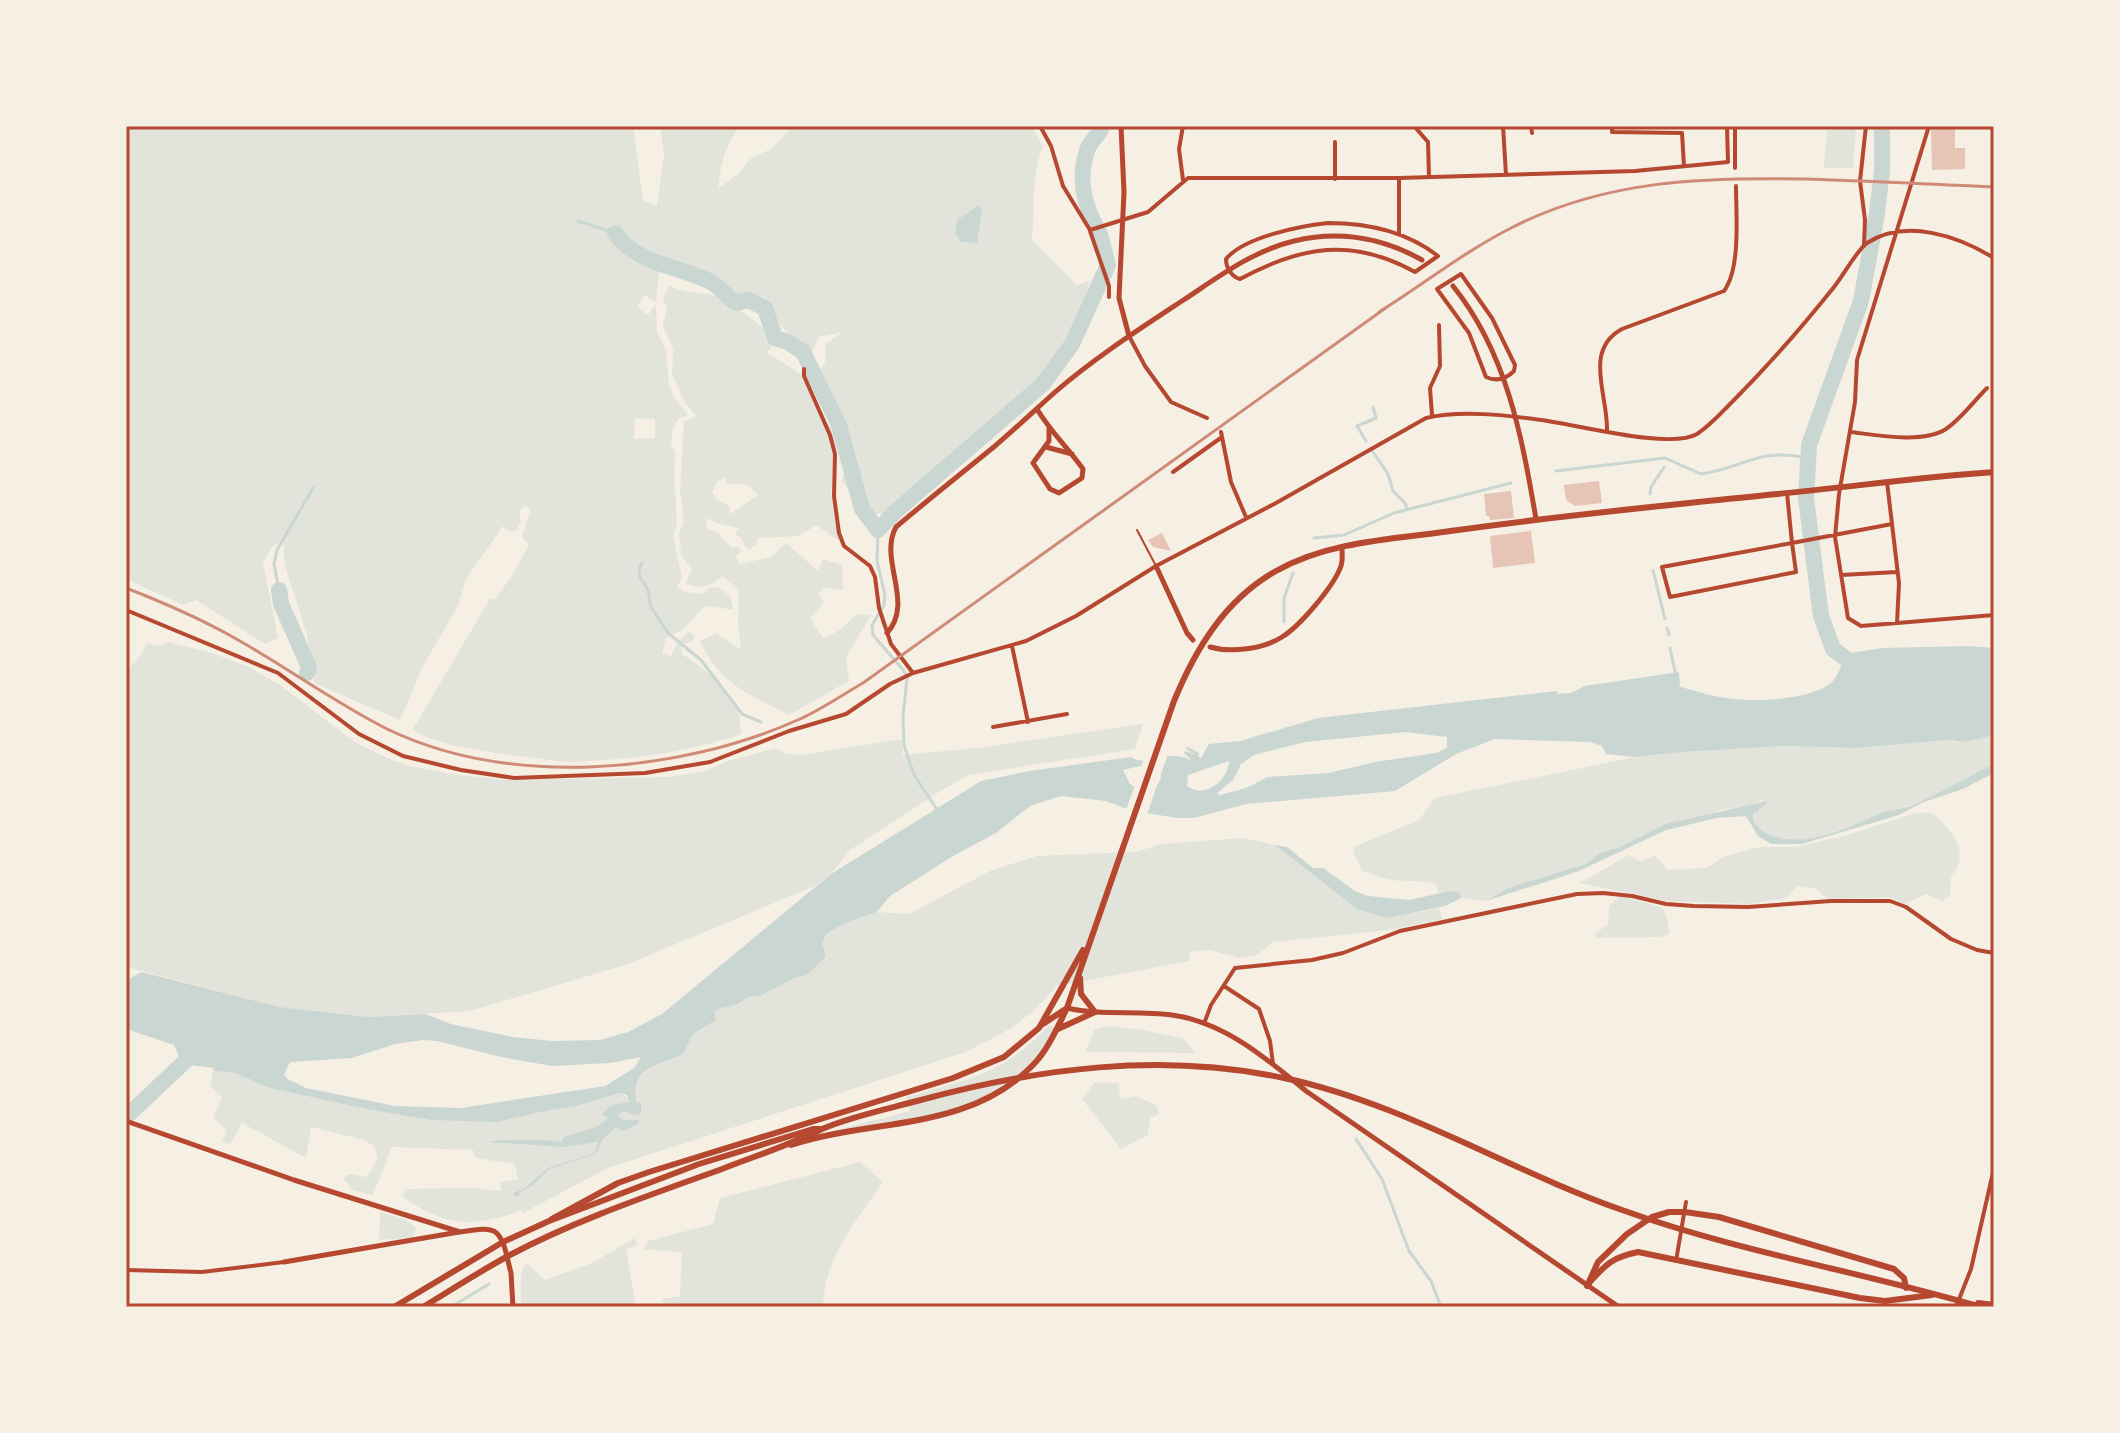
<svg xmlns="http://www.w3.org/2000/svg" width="2120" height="1433" font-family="'Nunito Sans',sans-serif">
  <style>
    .green { fill: #e2e4dc; fill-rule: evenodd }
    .water { fill: #c9d6d2; fill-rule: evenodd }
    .pier { fill: #f6efe4 }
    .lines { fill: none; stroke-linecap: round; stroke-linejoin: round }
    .stream { stroke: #c9d6d2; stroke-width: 3 }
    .river { stroke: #c9d6d2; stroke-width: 16 }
    .building { fill: #e6c5b7 }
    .service { stroke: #b5482f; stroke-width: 2 }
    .minor { stroke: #b5482f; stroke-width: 4 }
    .tertiary { stroke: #b5482f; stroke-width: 5 }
    .secondary { stroke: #b5482f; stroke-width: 5 }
    .primary { stroke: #b5482f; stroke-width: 6 }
    .trunk { stroke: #b5482f; stroke-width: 6 }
    .rail { stroke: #cf8b77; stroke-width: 3 }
    .neatline { fill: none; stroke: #b5482f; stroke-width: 3 }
  </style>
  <rect width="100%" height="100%" fill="#f6efe4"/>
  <path class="green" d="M126,126H633L643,200L657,206L664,154L660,126H742C726,138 719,170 719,188L738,174L751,158L771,149L793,126H1031L1043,146C1031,174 1035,209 1032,240L1077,285L1089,281C1083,317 1078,338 1057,368L914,495L889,514H863L856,508L850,491L842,481C850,441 830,417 813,382L825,362L826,344L842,332L819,337L811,354L776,321L764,297L747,298L667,261L660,265L656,302L645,295L637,307L648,315L656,304L657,332L666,350L669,384L675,399L688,415L678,419L673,428L671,443L676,453L674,470L677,524L673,537L682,577L677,587L684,592L703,594L709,588L719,587L730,596L733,609C727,610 713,606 704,607L682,630L666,638L662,653L671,657L674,648L688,632L694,634V639L690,643H681L682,654C702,667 727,685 737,708C740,716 740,726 742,734C684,753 628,760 568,762C537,758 433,749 413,729L490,599H495L511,577L529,545L522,537L530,511L526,505L519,511L521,521L516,531L510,532L503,526L466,579L458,606L423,666L400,720L314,683L307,634L285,566L283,540L273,546L263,563L278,638L265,644L196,600L183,605L126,579ZM635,418L655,419V438L634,439Z
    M1856,127L1853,168H1824L1827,130Z
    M669,285C689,296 707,291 726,299L770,333L773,346L767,352L802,375L816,410L837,434L831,491L839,541L816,525L799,536L758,538L756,545L750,549L746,548L741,538L735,534L739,528L716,523L706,518L707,529L718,533L731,547H740L741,552L736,556L740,564L771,557L786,543L818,571L823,559L842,565L843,590L824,588L818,594L824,602L810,618L823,638L838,631L857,614L871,615L846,657L849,681L789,715C749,694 720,685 700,641L716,633L741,650L738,623L739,591L722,576C711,587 700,589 685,584L692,570L681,555L679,532L684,523L680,490L684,422L696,416L683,400L672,373L673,349L663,326L667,308L663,298ZM724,478L728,484C742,482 749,484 758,495L730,514L729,506L717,499L712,492L717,482Z
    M167,642L212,653L249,667L280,685L356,743L387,758L409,766L459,775L505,780L668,777L702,772L728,761L775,748L787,754L801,755L902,739L903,755L977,748L1143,724L1135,749L968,775L939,792L850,850L831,874L815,886L628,964L470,1011L368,1017L279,1007L126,967V671L140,656L147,643L159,646Z
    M1994,735V764C1966,778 1939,794 1910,805C1900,809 1890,810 1880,814C1848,826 1795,855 1762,831C1748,821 1755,811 1763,800L1747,807L1723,809L1700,817L1665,824L1620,847L1600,853L1586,864L1508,888L1486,901L1461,898L1451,891L1439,894L1436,885C1425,879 1413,882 1402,881C1388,880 1374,876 1362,870L1353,852L1356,846L1419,820L1435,798L1635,757L1682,752L1786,746L1856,748L1950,740L1955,742Z
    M1930,812C1950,827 1973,853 1951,876L1950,895L1943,901L1926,894L1905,904L1889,897L1828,899L1814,888L1797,886L1786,898L1751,904L1667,901L1580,883L1629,855L1641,862L1655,855L1668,870L1707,868L1723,857L1759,847H1795L1841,837L1912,814Z
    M1243,838L1275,845L1357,909L1420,912L1439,908L1442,919L1389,930L1273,942L1257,955L1240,958L1210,950L1189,952L1190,961L1057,986L1032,1012L1010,1029L966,1052L608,1168L523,1213L521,1209C513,1214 506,1216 497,1218C460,1228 434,1219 403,1197L405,1189L472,1188L501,1191L500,1182L518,1179L515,1164L475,1158L473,1150L392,1147L373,1195L352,1190L344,1179L348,1174L365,1177L371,1171L378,1158L374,1146L364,1140L311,1127L306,1158L242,1123L230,1144L222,1142L227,1130L213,1118L222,1097L210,1086L213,1071L235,1073L270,1088L366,1109L430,1120L576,1106L620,1093L635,1102C634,1064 657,1067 683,1054L693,1034L716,1020L715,1011C722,1006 727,1008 735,1005C745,1001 747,994 759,997L794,978L807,974L826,934L845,923L877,912L909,914L990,871L1037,856L1136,852L1161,844Z
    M1620,896L1661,907L1666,915L1670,934L1661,937L1597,938L1595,934L1608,924L1609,906Z
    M1049,1025L1055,1028C1041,1051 1025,1075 1002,1089C953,1120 888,1123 833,1133V1131L910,1111L906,1097C966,1080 1005,1074 1049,1025Z
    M1107,1026L1144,1030L1185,1039L1195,1053L1085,1052L1094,1030Z
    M1095,1082L1118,1083L1121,1099L1136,1096L1156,1105L1159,1114L1150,1118L1148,1135L1121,1149L1082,1099Z
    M860,1162L883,1182C856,1221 824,1258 823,1307H664L662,1299L680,1296L682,1252L644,1249L648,1241L713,1224L720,1198Z
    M380,1212L405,1219L416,1228L412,1238L379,1240Z
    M635,1238L638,1244L626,1250L636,1307H521V1274L526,1262L545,1280L592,1263Z"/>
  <path class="water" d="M979,205L982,210L977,243L961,242L955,233L957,220Z
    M1968,646L1994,648V735L1964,742L1949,740L1856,748L1786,746L1682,752L1635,757L1606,754L1602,746L1590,742L1495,739L1456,754L1395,791L1246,804L1194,818H1178L1132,811L1106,801L1061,796L1030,806L996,833L953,856L890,896L877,912L845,923L826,934L822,944L826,956L807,975L794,978L759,997C748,994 745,1001 735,1005C728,1008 722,1006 715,1011L716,1020L693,1034L683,1054C659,1066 631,1065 636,1102L641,1103V1113L638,1115L623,1111L618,1116L624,1120H639V1123L624,1131L616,1127L602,1140L598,1151L594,1154L550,1169L533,1185L520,1192L518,1197L513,1195V1193L524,1189L548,1168L594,1153L598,1142L564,1147L489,1142C502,1139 547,1139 561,1142L565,1136L595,1128L608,1118L602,1114L611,1105L630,1102L627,1095L620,1093L576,1106L549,1110L497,1122L430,1120L366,1109L270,1088L235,1073L213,1071L214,1068L190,1065L185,1070L178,1065V1054L174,1045L126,1029V981L141,972L280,1007L368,1017L425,1014L451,1024L512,1037L552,1041L600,1040L628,1032L662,1014L831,874L981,781L1030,771L1131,757C1150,769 1166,746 1192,761L1184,753L1186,751L1195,755L1185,748L1188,747L1199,753L1198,756L1201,758L1209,744L1240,741L1318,718L1557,691L1558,694L1571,693L1585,686L1679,672L1680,687C1697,691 1716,698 1735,699C1759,702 1814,699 1832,682C1839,675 1842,663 1845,654L1883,648ZM1406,732L1447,737V748L1436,753L1375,762L1329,773L1268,777L1246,788L1220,795L1217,793L1233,780L1241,764L1254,755L1305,742ZM1229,761C1228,781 1205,799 1187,786L1188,775ZM1140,766C1149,766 1160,767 1161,778L1158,784L1138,789L1130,784L1123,770ZM423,1040L437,1041L501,1057L552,1066L610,1063L641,1057L634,1068L605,1086L461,1108L395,1106L306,1088L288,1079L284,1075L290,1062L352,1058L395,1044Z
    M1994,764V773L1963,789L1921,803L1899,815L1802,844H1771L1758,836L1746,816L1717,818L1666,830L1579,871L1486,901L1508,888L1586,864L1600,853L1620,847L1665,824L1767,801L1766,804L1753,814C1753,823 1758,829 1766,833C1803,851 1845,828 1879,814C1889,810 1900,809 1910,806C1938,794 1966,778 1994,764Z
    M1275,845L1287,847L1313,868H1323L1355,891L1368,896L1409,900L1451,891L1459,893L1461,898L1445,906L1387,918L1357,909Z"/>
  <path class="pier" d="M1169,751L1146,817L1125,813L1136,782L1139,784L1153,782L1157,777L1150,770L1140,771L1144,757Z"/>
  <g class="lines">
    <path class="stream" d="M578,221L615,233
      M1366,441L1357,426L1376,418L1373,407
      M1371,449L1388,474L1393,491L1405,503L1407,509
      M1556,471L1665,458L1701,474C1744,468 1758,447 1808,458
      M1650,494L1651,487L1664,467
      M878,530L877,561L885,595L884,605L872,625L873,635L904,671L907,678L903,717L904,745L914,775L938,811
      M1314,538L1344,535L1394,513L1511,483
      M642,563L639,570L640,577L648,590L651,607L668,633L701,660L742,714L761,722
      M1653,570L1665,619
      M279,590L274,564L277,550L313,488
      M1284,622V598L1293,573
      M1667,628L1669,635
      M1670,648L1676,676
      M1356,1139L1382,1179L1409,1251L1431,1281L1441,1307
      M451,1307L489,1284"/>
    <path class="river" d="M1095,224C1082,199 1078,175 1088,148C1092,139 1100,135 1102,126
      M615,233C638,265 679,266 711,282C720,287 727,297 736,303L748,300L765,308L775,338L788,342L803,352L839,425L862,509L878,530L896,511L1043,384L1072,344L1108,265L1100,234
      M279,590L281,604L309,667L307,673
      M1857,671L1849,661L1833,649L1821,616L1806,498L1809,445L1861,301L1877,213L1882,171V126
      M126,1117L195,1052"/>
  </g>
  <path class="building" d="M1955,128V148H1965V169L1932,170L1931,129Z
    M1599,481L1602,503L1575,506L1566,500L1564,485Z
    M1511,491L1514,518L1490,520L1489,516H1486L1484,494Z
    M1531,531L1535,563L1493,568L1490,536Z
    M1162,533L1171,551L1153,547L1148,540Z"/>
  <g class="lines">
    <path class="service" d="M1137,530L1155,564"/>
    <path class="minor" d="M1040,126L1051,146L1063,186L1090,230L1148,212L1188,178H1399L1635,171L1728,162L1727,126
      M1414,126L1428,142L1429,177
      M1503,126L1506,175
      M1531,126L1532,133
      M1612,126V132L1682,133L1684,166
      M1735,126V168
      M1832,126H1865
      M1929,126L1857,360L1855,402L1839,494L1835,537L1848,618L1861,626L1994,615
      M1335,142V179
      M1399,178V234
      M1183,180L1179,149L1183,126
      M1328,223C1367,223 1406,231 1438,256L1415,272C1352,237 1301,246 1240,279C1232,277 1226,268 1226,259C1244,237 1300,226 1328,223Z
      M1090,231L1109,286V297
      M1864,245L1865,220L1860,181L1866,126
      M1461,274L1492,318L1515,365L1514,371C1506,379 1497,382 1486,377L1469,333L1437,289Z
      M1129,336L1145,366L1171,402L1207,418
      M804,369V376L830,435L835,454L834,496L839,533L844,546L870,566L875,577L879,608L891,644L913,673
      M1432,415L1430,388L1440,366L1439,325
      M1607,430C1608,395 1583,350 1622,329L1724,291C1741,268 1736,214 1736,186
      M1221,432L1231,482L1246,517
      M1851,432C1876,435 1923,444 1946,429C1961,419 1974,401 1987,388
      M1173,472L1222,437
      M1887,482L1899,583L1897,623
      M1787,493L1792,543L1662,567L1670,597L1796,572L1792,543L1892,524
      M1841,575L1897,572
      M126,610L278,673L359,734L403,756L461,770L514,778L645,773L710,762L789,731L846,714L890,684L913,673L1026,641L1076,616L1156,566L1276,503L1426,418C1461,410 1505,415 1541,420C1575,424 1670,450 1697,434C1711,425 1722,412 1733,401C1769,365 1802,327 1834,287C1843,276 1857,250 1867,243C1906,218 1958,236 1994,258
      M1012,646L1028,722
      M993,727L1067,714
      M1224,986L1259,1009L1270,1041L1273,1064
      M1205,1021L1211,1005L1235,968L1312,960L1343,953L1400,931L1577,894L1603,893L1632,896L1666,904L1694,906L1748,907L1831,901H1890L1906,907L1951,939L1977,950L1994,953
      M1676,1261L1686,1202
      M126,1270L202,1272L284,1262
      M1956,1307L1971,1269L1994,1168"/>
    <path class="tertiary" d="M1121,126L1124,192L1119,298L1129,336
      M1453,286C1507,353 1522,437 1536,519
      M1037,409C1050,431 1068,448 1083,469L1082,478L1059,493L1050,489L1033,463L1049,441V428
      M1046,447L1072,454
      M1156,566L1187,633L1193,640
      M887,633C915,602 878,560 896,527C929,499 962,473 995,446C1015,429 1034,411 1054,393C1093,359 1138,330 1182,301C1217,278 1252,251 1294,241C1340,230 1381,237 1422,260
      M1210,647C1231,653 1263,649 1282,637C1300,626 1334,586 1341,566C1343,560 1342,554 1342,547
      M1067,1008C1101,1016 1137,1010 1172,1015C1224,1022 1266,1058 1306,1091L1619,1307
      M507,1257L511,1273L513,1307
      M284,1262L459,1232"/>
    <path class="secondary" d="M126,1121L294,1180L460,1232C489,1228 500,1223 507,1257"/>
    <path class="primary" d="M1043,1024L1064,1010
      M1058,1029L1095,1012L1081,994L1080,978
      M791,1145C873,1118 967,1132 1032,1066C1048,1050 1057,1028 1067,1008L1174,701C1196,648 1225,600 1276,571C1331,540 1398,539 1458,530C1564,515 1671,505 1777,494C1850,487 1921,477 1994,472
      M552,1219L618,1183L649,1172L953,1078L1004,1057L1039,1028L1083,950
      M1589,1283C1606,1264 1613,1257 1638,1252L1860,1298L1885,1301L1932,1295
      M1587,1286L1598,1262L1627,1234L1652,1217L1669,1212H1685L1719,1217L1894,1269L1904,1278L1906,1288"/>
    <path class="trunk" d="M1978,1303L1994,1305
      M394,1307L503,1242L549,1221L699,1164L813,1129H820
      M423,1307C451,1290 479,1272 508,1256C576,1220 650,1195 722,1169C755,1156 790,1145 822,1129C849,1117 887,1109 917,1101C1038,1068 1160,1052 1284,1078C1403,1103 1508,1170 1622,1210C1739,1252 1862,1272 1981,1307"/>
    <path class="rail" d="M1379,312C1424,284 1465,251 1513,227C1606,180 1703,177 1805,179C1868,181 1931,184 1994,187
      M126,588C162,602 197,617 231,636C284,665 333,702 387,729C510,788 678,774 800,719C822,709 842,695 863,683L1387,307"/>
  </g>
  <rect width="2120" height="1433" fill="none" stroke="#f6efe4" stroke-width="256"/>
  <rect x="128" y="128" width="1864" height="1177" class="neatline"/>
</svg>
